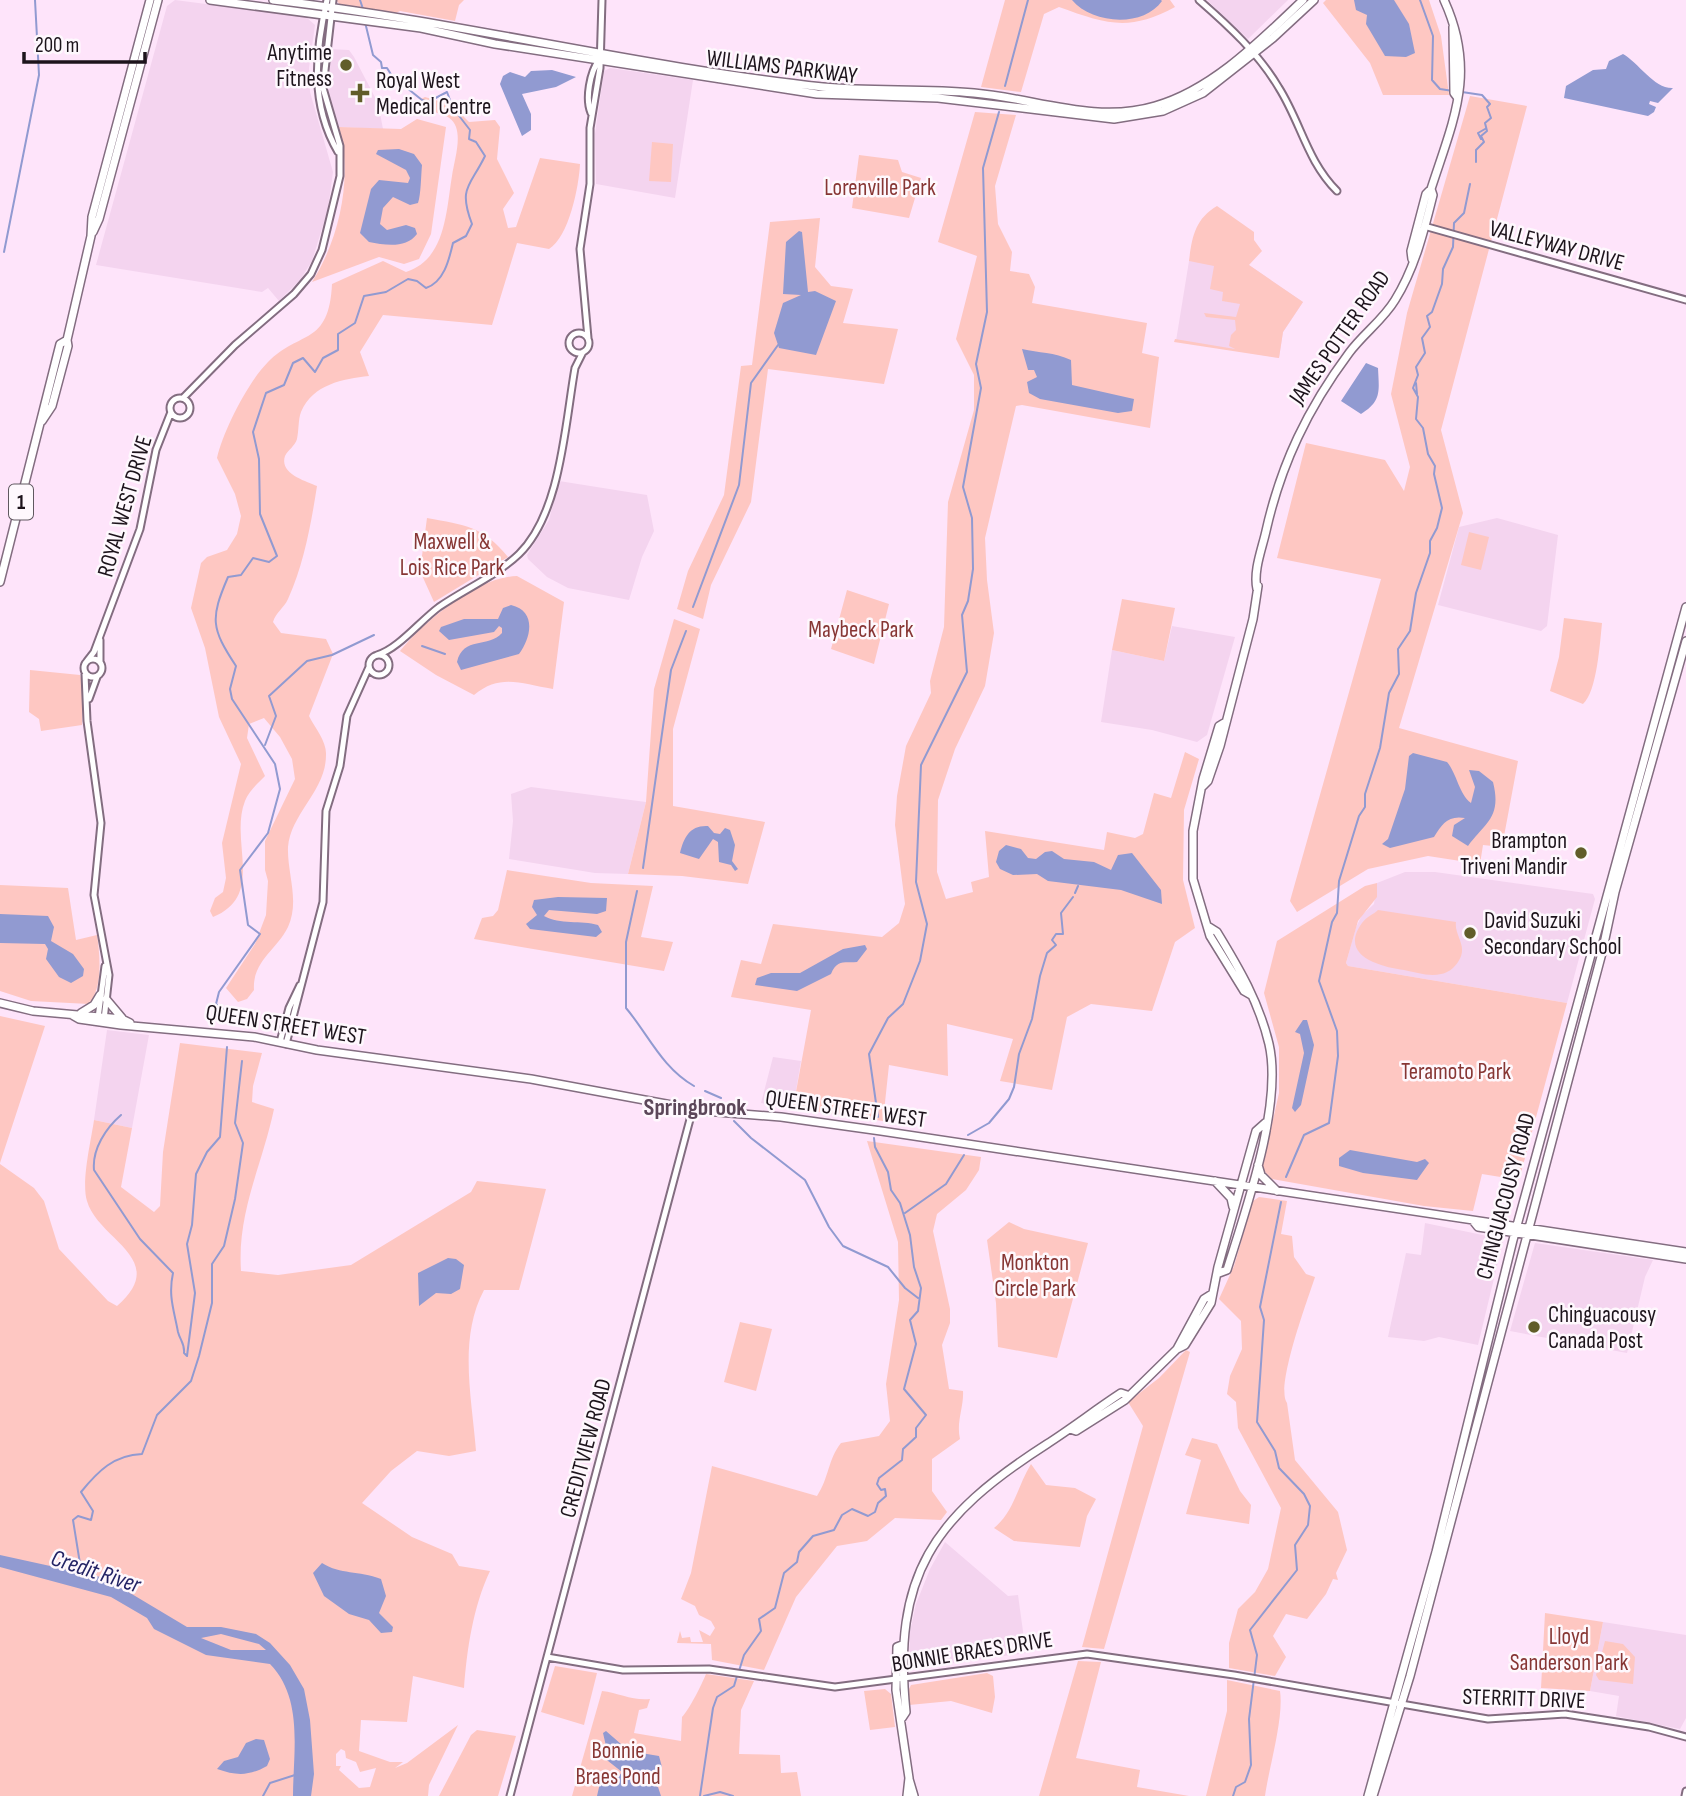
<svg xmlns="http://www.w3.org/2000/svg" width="1686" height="1796" font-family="'Sofia Sans Condensed',sans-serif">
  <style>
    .built { fill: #f4d4ef }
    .green { fill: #fec7c2; fill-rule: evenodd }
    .water { fill: #919ad1; fill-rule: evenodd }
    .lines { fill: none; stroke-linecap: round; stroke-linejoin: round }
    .stream { stroke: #919ad1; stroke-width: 2 }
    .minor-casing { stroke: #836d80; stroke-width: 9 }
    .major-casing { stroke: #836d80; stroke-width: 10 }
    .minor { stroke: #fff; stroke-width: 5 }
    .major { stroke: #fff; stroke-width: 7 }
    .poi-dot { fill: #615d29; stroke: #fef8fd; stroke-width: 2.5 }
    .labels { text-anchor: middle; stroke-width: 5; stroke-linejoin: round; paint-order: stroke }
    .shield { fill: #fef8fd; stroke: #605860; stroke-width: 2 }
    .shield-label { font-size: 21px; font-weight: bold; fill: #1d141c }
    .poi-label { font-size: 23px; fill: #1d141c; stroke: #fef8fd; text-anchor: start }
    .street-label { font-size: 23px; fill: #1d141c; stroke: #fef8fd }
    .park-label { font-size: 23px; fill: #873634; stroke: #fef8fd }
    .neighbourhood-label { font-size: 24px; font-weight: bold; fill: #5c4759; stroke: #fef8fd }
    .water-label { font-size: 24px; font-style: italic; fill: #232365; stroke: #fef8fd }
  </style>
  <rect width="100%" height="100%" fill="#fee4fa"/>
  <path class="built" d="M175,0L306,17L315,25L309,68L310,92L333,172L328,209L312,261L300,280L279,301L268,288L262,292L96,265L167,6Z
    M1207,0H1288L1248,39Z
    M330,49L349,50L354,57L378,103L383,129L339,127L327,91Z
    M610,68L693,80L675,198L596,184L595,134L604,71Z
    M1189,261L1249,265L1303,302L1283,332L1279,358L1176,341Z
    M559,481L647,495L654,531L642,557L629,600L568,588L547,577L528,559L527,555L549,520Z
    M1497,518L1558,535L1547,626L1541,631L1438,605L1459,527Z
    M1172,626L1235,637L1207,735L1197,742L1152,730L1101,722L1112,650L1164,661Z
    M531,787L646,802L628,874L595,873L509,859L513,821L511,794Z
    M1405,872H1435L1593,894L1595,899L1567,1003L1348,966L1346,963L1356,927L1362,915L1374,904L1377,883Z
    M107,1030L149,1035L132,1128L94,1120Z
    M773,1057L801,1061L793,1108L761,1103Z
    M1425,1223L1497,1238L1503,1241L1478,1345L1439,1337L1424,1341L1388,1337L1406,1253L1421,1255Z
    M1535,1243L1653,1260L1645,1277L1627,1353L1510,1331Z
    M945,1542L1008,1596L1018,1595L1026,1653L917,1668L909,1663L910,1632L916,1604L930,1569Z
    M1603,1622L1686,1635V1718L1680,1729L1616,1716L1619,1696L1590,1691Z"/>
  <path class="green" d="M336,0H464L459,5L455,21L400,11L396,13L341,6Z
    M1005,0H1170L1175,7C1129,32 1106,24 1059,7L1044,14L1021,92L981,87Z
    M1326,0H1429L1441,36L1449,95H1383L1370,63L1323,3Z
    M1470,96L1527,106L1441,430L1463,513L1399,728L1518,761L1502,847L1483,845L1480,864L1428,856L1368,869L1297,912L1290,901L1381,579L1277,558L1306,443L1385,460L1404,491L1410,467L1391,394L1407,313Z
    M425,97L452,105L469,122L495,120L500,127L497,159L514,193L503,209L508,228L516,227L540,158L580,164C579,186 569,237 549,249L517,243L492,325L383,315L360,352L369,376C343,379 313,384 301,412C298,420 299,430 297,439C295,446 288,450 285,456C279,474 306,481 317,486C311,524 304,564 288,599C284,608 276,612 273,622L281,633L326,639L333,654L309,716C315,728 327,742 326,755C326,791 291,813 288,847C287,873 300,901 288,927C277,950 252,961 254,990L247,999L238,1002L226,988L255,944L266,915L268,881L265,870V841L295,779L292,759L280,737L264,718L249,724L247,738L265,776C258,783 249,791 245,801C229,842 266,895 213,917L210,911L215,898L223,892L226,878L222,843L241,764L219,717L205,648L191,608L201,563L207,557L227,550L237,534L241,516L235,494L217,458C223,431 248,382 268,362C300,330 329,346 332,284L383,261L406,272C446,259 446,212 452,176C454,162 461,141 456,127C451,112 431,112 418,109L415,102Z
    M975,112L1016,115L995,186L998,224L1012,252L1010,271L1029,274L1035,287L1032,303L1147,323L1142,353L1159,357L1150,428L1022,405L1016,406L985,538L987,580L994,633L985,686L955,749L938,800L937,872L946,899L973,892L971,882L989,877L985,831L1104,850L1107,832L1135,838L1143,834L1154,793L1171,798L1185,752L1199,759L1184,810L1183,880L1195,928L1175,942L1152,1011L1091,1004L1067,1017L1052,1090L1000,1081L1013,1039L947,1024L948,1076L889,1065L883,1121L793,1108L811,1010L731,997L741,960L761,964L773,924L882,937L899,923L905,904L895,825L897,796L906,746L931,693L930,681L944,627L948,502L974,410V375L956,339L977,256L938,242Z
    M417,119L446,127L431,234L419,259L404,264L379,257L312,282C340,238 353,177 339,127L401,129Z
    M652,142L673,144L671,182L649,181Z
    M859,155L898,160L902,172L921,178L909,218L852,208Z
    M1217,206L1254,232V240L1262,251L1249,265L1303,302L1283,332L1279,358L1174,342L1175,339L1235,349L1229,346L1231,335L1236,330L1235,320L1206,317L1204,313L1236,317L1240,304L1222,301L1223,292L1210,289L1214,266L1189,261C1192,237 1195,219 1217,206Z
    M820,218L815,267L831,286L853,289L843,323L898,329L884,384L768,369L751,502L711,585L703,619L677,609L688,571L724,495L741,366L752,365L770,222Z
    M427,518C465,525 483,526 508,557L434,602L420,571Z
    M1469,532L1489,537L1481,570L1461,565Z
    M517,576L564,602L553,689C521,684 501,673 474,695L436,675L400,651C425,621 477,577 517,576Z
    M847,590L889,604L874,664L831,649Z
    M1122,599L1175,608L1164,661L1112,650Z
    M1564,618L1602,623C1600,642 1597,692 1583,704L1550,691L1559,657Z
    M674,619L700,629L673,729V806L765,822L748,884L682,876L628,874L646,802L654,689Z
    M30,670L80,675L83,685L82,725L41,731L39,719L29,712Z
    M507,870L591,883L653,886L641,937L673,942L664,971L474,939L482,918L493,916L498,910Z
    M1377,883V897L1358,921L1346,963L1348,966L1567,1003L1519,1180L1482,1174L1473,1211L1424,1206L1272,1179L1262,1169L1279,1093V1047L1264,993L1277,941L1365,886Z
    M0,885L68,888L76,940L97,935C100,955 103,988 89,1004L31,1001L0,991Z
    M1378,910L1456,922C1454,936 1469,946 1458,962C1454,968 1448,973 1441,974C1429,977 1415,972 1404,970C1381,967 1338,956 1362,923C1366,917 1374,914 1378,910Z
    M0,1016L45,1026L0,1163Z
    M180,1043L262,1053L253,1086L252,1102L274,1109C262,1166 237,1212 241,1271L278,1275L351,1265L471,1192L477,1181L546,1189L519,1290H484C458,1339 472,1398 476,1451L449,1456L417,1451L391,1471L362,1503L412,1537L452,1554L459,1566L490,1571C473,1607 467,1649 464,1688L413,1676L407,1722L361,1720L359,1751L390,1762H403L395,1768L407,1763L458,1725L429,1785L428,1796H0V1164L34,1188L44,1201L59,1249L108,1301L117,1306C171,1259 98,1240 87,1201C81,1182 91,1141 94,1120L132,1128L121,1187L154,1212L160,1206L163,1152ZM341,1749L345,1751L346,1758L356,1762L360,1772L376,1768L370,1787L359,1788L339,1770L341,1766H336V1754Z
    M867,1141L981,1157L979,1170L966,1190L937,1214L933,1231L950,1309V1323L942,1345L949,1389L963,1391C964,1407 956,1422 960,1439L932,1459V1491L947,1512L941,1520L895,1518L867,1541L837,1546L796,1597L764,1670L712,1660L711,1644L677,1643L680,1631L682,1638L690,1637L691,1642H703L699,1630L710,1636L715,1628L711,1621L699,1615L695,1606L681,1599L691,1573L712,1466L817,1496C829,1478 828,1459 841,1443L879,1436L890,1421L886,1384L899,1300L898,1242Z
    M1259,1197L1287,1201L1281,1234L1292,1236L1294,1257L1306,1274L1315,1277C1308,1299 1275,1387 1287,1403L1295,1460L1338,1512L1347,1550L1336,1573L1338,1580L1333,1579L1326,1594L1307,1619L1286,1614L1273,1636L1286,1657L1275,1676L1229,1668V1643L1238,1609L1255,1592L1268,1569L1281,1508L1238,1428L1236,1402L1227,1394L1230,1376L1242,1349L1241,1321L1219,1299L1234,1266L1253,1201Z
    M1009,1222L1024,1229L1088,1243L1057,1358L998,1347L996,1303L987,1240Z
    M740,1322L772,1329L756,1391L724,1382Z
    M1186,1350L1190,1352L1104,1649L1082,1647L1143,1426L1128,1402L1159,1378Z
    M1192,1438L1217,1444L1240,1491L1251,1505L1249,1524L1186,1514L1201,1460L1185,1455Z
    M1031,1464L1046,1485L1075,1488L1096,1499L1087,1516L1080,1547L1014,1541L994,1528C1014,1512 1018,1485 1031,1464Z
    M1545,1613L1603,1622L1590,1691L1541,1688Z
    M1605,1641L1623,1644L1635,1657L1633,1684L1599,1680L1596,1675Z
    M1078,1661L1101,1662L1076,1758L1140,1770L1137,1787L1189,1796H1039Z
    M555,1666L597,1673L584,1725L541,1712Z
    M987,1673L993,1676L995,1697L992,1713L951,1701L909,1705L908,1691L911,1685Z
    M706,1674L754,1681L741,1710L739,1754L780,1755L781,1773L797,1772L801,1796H572L602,1691C619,1693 633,1701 650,1699L647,1708L639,1710L634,1733L681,1741L682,1717C689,1710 702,1684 706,1674Z
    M1227,1680L1280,1691C1284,1718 1269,1767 1265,1796H1206L1227,1711Z
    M885,1689L891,1694L895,1727L870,1730L864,1691Z
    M477,1730L516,1736L498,1796H439L471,1735Z"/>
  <path class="water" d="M1072,0H1161L1162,1C1143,28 1092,24 1072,0Z
    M1354,0H1394L1409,24L1415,53L1406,57L1385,56L1366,24L1367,15L1356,10Z
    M1623,54C1639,63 1654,89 1673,88L1658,103L1650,101L1649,104L1656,107L1654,112L1648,116L1564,98L1566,86L1593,70L1606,69L1609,61Z
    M552,70L576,77L556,87L522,94L531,114V130L522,136L500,84L503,76L510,72L525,77L531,71Z
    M399,149L414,154L422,165C421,175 421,195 418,203L410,205L393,197L383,208L380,224L387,230L406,225L415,228L417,234C406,249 385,245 369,242L360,233L371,189L379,180L408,183L410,178L406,170L376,154L378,150Z
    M799,231L802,232L808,292L815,291L836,301L816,355L779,348L774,333L783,303L801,295L783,294L786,242Z
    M1022,349C1039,353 1054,352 1071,360L1072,385L1134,399L1132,411L1118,413L1040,399L1029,393L1027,382L1037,377L1034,370H1028Z
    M1366,363L1378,368C1379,391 1382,401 1361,414L1341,401Z
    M511,605C537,611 531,638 519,654L461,670L457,662C463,636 489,648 502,633V628L499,626L494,632L449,640L439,631L441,627L464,619H498L503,608Z
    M1413,753L1447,762C1457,774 1459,794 1471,803L1475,787L1469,770L1479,771L1493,782C1502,818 1485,823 1468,846L1452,836L1454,825L1465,818C1448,815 1442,824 1434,837L1390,848L1382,844L1388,839L1405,789L1409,756Z
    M708,826L714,833L720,834L725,828L730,830L735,845L732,861L738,869L735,871L731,865L719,862L718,842L713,839L699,859L680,853C684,837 690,825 708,826Z
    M1006,845L1021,849L1028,858L1036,859L1045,852L1052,851L1064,859L1094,862L1111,870L1118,855L1132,853L1161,890L1162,904L1121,890L1048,881L1037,874L1013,875L1000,869L996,862L999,851Z
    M558,897L607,898L606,911L597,914L549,910L544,916C560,925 581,920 598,925L602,932L596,937L530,929L526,924L537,915L532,907L534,900Z
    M0,914L48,916L54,927L51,941L73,954L84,969L83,976L71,983L59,977L46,959L48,949L45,944L0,943Z
    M865,945L867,949L857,962C844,963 837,959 831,974L797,991L755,985L757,978L771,973H800L843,949Z
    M1303,1020H1307L1314,1045L1301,1105L1295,1112L1292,1108L1304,1053L1300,1034L1295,1032Z
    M1350,1150L1417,1162L1425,1159L1429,1163L1417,1180L1363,1173L1339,1166V1158Z
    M448,1258L456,1259L464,1265L460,1289L451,1294L436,1293L419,1306L418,1273Z
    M0,1555L105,1578L187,1627H221L256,1634L270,1643L290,1665L304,1689L310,1720L314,1774L311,1796H293C293,1752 304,1699 270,1664L206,1655L154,1629L147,1618L111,1597L0,1567ZM221,1634L259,1644L266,1650H231L201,1638Z
    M322,1563C341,1575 358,1570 381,1579L386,1596L379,1613L393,1627L392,1632L381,1633L369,1620L349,1614L324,1596L313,1573Z
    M606,1731L629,1751L659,1756L662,1767L636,1779L658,1787L661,1796H597L600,1783L605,1777L619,1776L622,1772L603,1757L606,1746L603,1733Z
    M256,1739L264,1740L270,1759L267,1766C249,1776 237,1776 217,1769L224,1761L238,1757L246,1743Z"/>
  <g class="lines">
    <path class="stream" d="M360,0L363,9
      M1420,0L1433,36L1432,80L1440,89L1453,91
      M1005,86L1028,0
      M1462,92L1482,95L1490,104L1487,107L1491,118L1485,123L1487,131L1481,136L1484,142L1476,150V162
      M1481,139L1478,133L1485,129
      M4,252L39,75L35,0
      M1416,383L1417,394
      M693,607L739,485L751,383L778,345
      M422,646L445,654
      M265,745L276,716L269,696L307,661L332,655L374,635
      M643,868L671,670L686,631
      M637,891L626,942V1008C648,1034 662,1068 694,1086
      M1075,893L1078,886
      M227,1018V1011L216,1004L219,992L260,934L248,925L240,870L268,833L280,789L275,764L232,699L230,689L236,666C211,628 210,619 228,577L241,575L253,558L269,562L277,556L260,514L259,459L253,432L266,393L284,385L293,363L303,358L315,372L323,358L338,350V334L355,323L364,296L386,292L408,279L417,281L426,288C444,282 449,260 453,243L466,236L472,224C458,187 470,187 485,156L476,142L469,139L470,130L453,108L447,92L428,102L422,100L392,76L387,68H382L381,62L373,55L365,22
      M705,1091L721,1098
      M121,1115C106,1128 92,1149 94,1170L140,1239L173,1273C168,1296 174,1310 178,1332C180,1340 185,1344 184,1353L187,1356
      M878,1117L869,1054L888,1018L903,1004L920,961L927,924L916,882L921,765L967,672L962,615L968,601L973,569L972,518L963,487L981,388L976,364L987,312L983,168L999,112
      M734,1121L751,1138L805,1180L829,1227L843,1246L888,1267L905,1288L918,1298
      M968,1135L989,1123L1009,1099L1014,1087L1019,1054L1032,1019L1040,976L1047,953L1056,945L1052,940L1056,934H1063L1061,913L1073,897
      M1286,1177L1304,1135L1329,1123L1338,1056L1337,1031L1319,981L1332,922L1337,913L1339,881L1359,816L1365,807V794L1380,748L1389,693L1399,674L1398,649L1410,631L1416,593L1430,553V541L1437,528L1442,508L1434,474L1435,466L1428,454L1423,428L1416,419L1418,397L1413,388L1418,375L1416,367L1425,353L1422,338L1430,327L1427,316L1432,312L1442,284L1443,269L1453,247L1454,223L1464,213L1470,184
      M905,1213L946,1184L964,1155
      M187,1356L195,1293L187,1244L192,1225L196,1174L207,1152L220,1137L227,1047
      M82,1576L73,1520L78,1516L91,1520L93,1511L81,1492C98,1471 114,1455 142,1454L157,1415L191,1381L199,1356L212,1303V1264L224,1246L235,1199L243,1143L235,1123L242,1061
      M739,1671L744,1655L761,1631L759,1619L775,1608L784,1573L797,1562L799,1552L813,1536L834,1530L842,1515L852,1509L868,1516L875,1512L878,1503L886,1496L885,1489L881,1490L877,1484L879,1478L902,1460L903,1449L916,1437V1428L926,1415L904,1389L916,1344L910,1320L918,1311L921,1288L914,1267L910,1235L900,1203L891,1190L888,1172L875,1147L874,1138
      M263,1796L270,1783L295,1775
      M700,1796L713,1708L717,1697L734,1686L737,1676
      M704,1796L720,1792L733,1796
      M1233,1796L1236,1787L1245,1782L1251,1765L1249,1719L1257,1655L1250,1630L1297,1570L1295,1545L1308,1525L1310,1506L1304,1494L1279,1468L1275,1451L1257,1422L1264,1320L1260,1307L1281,1202"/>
    <defs>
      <path id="minor" d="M327,0C315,52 310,104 338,152
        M1199,0C1229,26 1259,54 1279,88C1301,123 1307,161 1337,191
        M591,113C585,99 590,72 599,60
        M1424,226L1686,300
        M569 343a10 10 0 1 1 20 0a10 10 0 1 1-20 0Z
        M588,338L580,249L590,184V128L600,68L602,0
        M170 408a10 10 0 1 1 20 0a10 10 0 1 1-20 0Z
        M183,398L235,345L294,294L311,274L322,250L340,176V146L323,88L333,0
        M377,655C398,649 420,621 439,607C465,589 496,576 519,554C561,513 565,424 575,368L583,352
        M369 665a10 10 0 1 1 20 0a10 10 0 1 1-20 0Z
        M84 668a9 9 0 1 1 18 0a9 9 0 1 1-18 0Z
        M87,661L94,652L140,529L156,450L171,412
        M100,662V640
        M85,674L87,721L101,823L94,895L109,975L104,1020
        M89,699L97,677
        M98,1018L105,966
        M280,1042L289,1008L300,985
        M286,1044L323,902L326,811L340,766L347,716L369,667
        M547,1657L623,1670L709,1669L835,1687L1087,1654L1234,1675L1488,1719L1565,1714L1649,1727L1686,1737
        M510,1796L693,1108
        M1685,1796L1686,1791"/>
      <path id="major" d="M210,0L421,28L495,44L817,94L938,98L1114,119L1163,111L1203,93L1273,38L1314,0
        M273,0C457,21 638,67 823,87C873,92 923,88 974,93C1034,98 1095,124 1155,106C1212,90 1261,40 1303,0
        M1453,27L1454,93L1457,97
        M93,232L99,219L158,0
        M1412,259L1411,251L1426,194L1431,189C1454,118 1477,72 1444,0
        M42,421L52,406L68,346L67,340L91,236L92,217L150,0
        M0,582L60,344L67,340
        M1257,589C1253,571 1262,549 1266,531C1281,464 1308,408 1349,353C1363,334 1383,320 1395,300C1415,268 1424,231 1433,195L1431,189
        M1224,723L1219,726L1203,779L1193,831V879L1210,936L1244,991L1251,995
        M1203,786L1208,781L1220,746L1253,619L1258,586
        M1209,927L1217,932C1239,968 1259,1002 1269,1044C1283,1105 1246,1209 1227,1270L1219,1273
        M106,999L122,1018
        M0,1003L33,1011L122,1019L130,1023
        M81,1013L94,1005L100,995
        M72,1015L79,1019L121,1025L254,1037L317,1050L531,1079L704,1111L781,1117L881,1131L1686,1252
        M1258,1165L1261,1175L1277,1191
        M1215,1181L1231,1198L1233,1207
        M1474,1222L1478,1227L1686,1259
        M1177,1349L1204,1299L1212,1294
        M1070,1429L1076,1431L1125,1400L1177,1349L1185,1345L1211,1303L1218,1267L1256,1131L1265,1123
        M902,1645L897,1647L896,1690L909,1778L907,1796
        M902,1718L906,1712C892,1575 933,1517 1047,1444C1072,1428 1095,1410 1121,1393L1127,1395
        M909,1779L914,1796
        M1368,1796L1436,1552L1513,1240L1686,607
        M1373,1796L1410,1676L1602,953L1615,892L1686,641"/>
    </defs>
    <use href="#minor" class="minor-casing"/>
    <use href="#major" class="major-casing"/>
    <use href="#minor" class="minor"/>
    <use href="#major" class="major"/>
  </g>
  <g class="poi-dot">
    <circle cx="346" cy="65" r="7"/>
    <path d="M356.5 82.5h7v7h7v7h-7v7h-7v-7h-7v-7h7z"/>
    <circle cx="1581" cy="853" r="7"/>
    <circle cx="1470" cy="933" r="7"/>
    <circle cx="1534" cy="1327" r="7"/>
  </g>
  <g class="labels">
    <rect class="shield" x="9" y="484.5" width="24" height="35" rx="5"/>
    <g class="shield-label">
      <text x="21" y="509">1</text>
    </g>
    <g class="poi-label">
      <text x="332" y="60" text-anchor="end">Anytime<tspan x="332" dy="26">Fitness</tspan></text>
      <text x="376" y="88">Royal West<tspan x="376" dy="26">Medical Centre</tspan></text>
      <text x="1567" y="848" text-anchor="end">Brampton<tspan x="1567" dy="26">Triveni Mandir</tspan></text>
      <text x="1484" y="928">David Suzuki<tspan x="1484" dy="26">Secondary School</tspan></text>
      <text x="1548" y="1322">Chinguacousy<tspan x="1548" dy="26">Canada Post</tspan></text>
    </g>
    <g class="street-label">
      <text transform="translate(782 66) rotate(7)" y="8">WILLIAMS PARKWAY</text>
      <text transform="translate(1557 245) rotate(15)" y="8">VALLEYWAY DRIVE</text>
      <text transform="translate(1339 337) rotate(-55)" y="8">JAMES POTTER ROAD</text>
      <text transform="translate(124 506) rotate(-74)" y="8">ROYAL WEST DRIVE</text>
      <text transform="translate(286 1024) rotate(9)" y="8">QUEEN STREET WEST</text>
      <text transform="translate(846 1108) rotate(8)" y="8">QUEEN STREET WEST</text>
      <text transform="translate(1505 1196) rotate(-75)" y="8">CHINGUACOUSY ROAD</text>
      <text transform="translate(585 1448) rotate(-75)" y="8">CREDITVIEW ROAD</text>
      <text transform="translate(972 1651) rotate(-9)" y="8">BONNIE BRAES DRIVE</text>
      <text transform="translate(1524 1698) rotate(2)" y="8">STERRITT DRIVE</text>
    </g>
    <g class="park-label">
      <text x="880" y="195">Lorenville Park</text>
      <text x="452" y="549">Maxwell &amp;<tspan x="452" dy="26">Lois Rice Park</tspan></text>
      <text x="861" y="637">Maybeck Park</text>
      <text x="1456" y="1079">Teramoto Park</text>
      <text x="1035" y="1270">Monkton<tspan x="1035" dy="26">Circle Park</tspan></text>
      <text x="1569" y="1644">Lloyd<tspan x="1569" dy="26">Sanderson Park</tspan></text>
      <text x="618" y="1758">Bonnie<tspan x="618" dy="26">Braes Pond</tspan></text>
    </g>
    <g class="neighbourhood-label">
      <text x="695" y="1115">Springbrook</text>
    </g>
    <g class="water-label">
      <text transform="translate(96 1571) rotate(18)" y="8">Credit River</text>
    </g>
  </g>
  <path d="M24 52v10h121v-10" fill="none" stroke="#1d141c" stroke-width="3.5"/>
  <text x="35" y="52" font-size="21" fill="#1d141c" stroke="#fef8fd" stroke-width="5" paint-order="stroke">200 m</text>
</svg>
